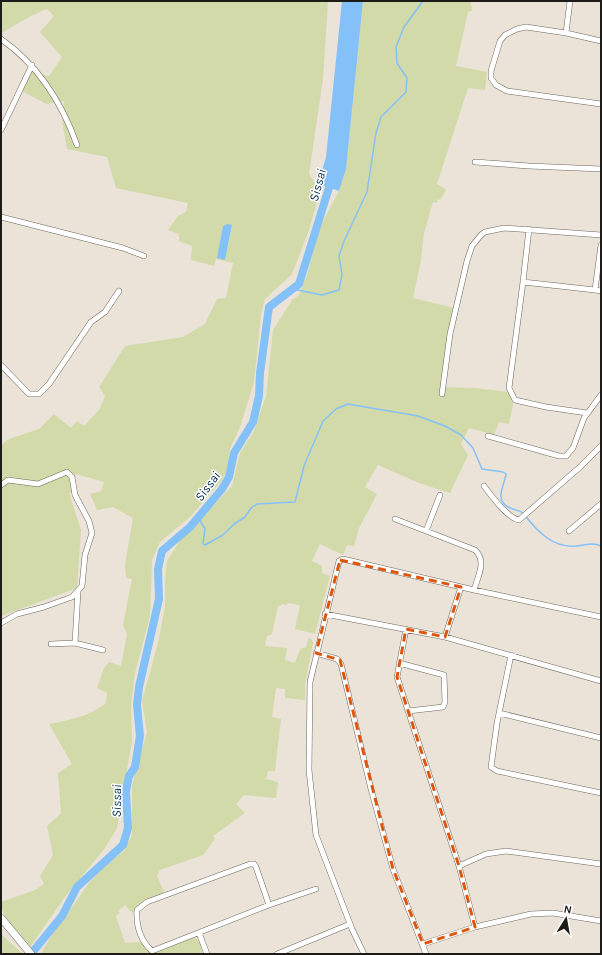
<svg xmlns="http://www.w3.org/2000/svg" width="602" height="955" font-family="Karla,sans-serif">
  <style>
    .green { fill: #d1daa8; fill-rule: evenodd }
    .water { fill: #85c1f9 }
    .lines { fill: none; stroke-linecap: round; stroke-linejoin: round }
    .stream { stroke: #85c1f9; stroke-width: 1.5 }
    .river { stroke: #85c1f9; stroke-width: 8 }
    .street-casing { stroke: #6d675d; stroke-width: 6 }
    .secondary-casing { stroke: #6d675d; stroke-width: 8 }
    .street { stroke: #fff; stroke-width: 5 }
    .secondary { stroke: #fff; stroke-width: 7 }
    .marked { fill: none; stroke: #de560d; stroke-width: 3; stroke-dasharray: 8 5; stroke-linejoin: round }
    .labels { text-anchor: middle; stroke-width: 3; stroke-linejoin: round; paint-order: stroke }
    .water-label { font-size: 13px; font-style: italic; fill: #012f52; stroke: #fff }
  </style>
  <rect width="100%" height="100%" fill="#ebe3d8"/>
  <path class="green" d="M1,1H328L323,79L309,174L320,191L309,230L292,274L265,299L261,314L254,382L241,424L230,449L227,469L222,480L190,517L160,542L152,560L150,616L135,673L131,705L132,741L117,828L105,848L65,897L30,947C20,935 1,918 1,902L35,890L44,884L40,876L53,855L47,826L61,813L58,773L72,764L49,724C70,720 88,717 106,703L107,693L97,688L104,668L109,662L121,666L127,634L123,625L132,579L126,578L125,565L133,518L113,507L97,510L90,494L101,491L104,482L76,474L71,485L72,492L69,493L81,530L77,588L1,616V445L9,439L39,429L54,414L71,428L77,421L84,426L99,410L105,396L99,387L125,346L183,337L205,324L217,299L226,298L233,263L216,259L214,266L191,260L192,246L179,241V234L168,230L178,216L186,212L188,203L116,188L107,157L67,149L62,121L64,101L46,104L22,91L31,72L49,76L62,57L40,32L54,16L47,9L31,16L1,33ZM223,226H232L228,247L220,242Z
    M363,1H471L472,11L468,12L456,66L487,72L485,90L468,88L437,184L446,190L440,200L438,199L437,203L433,202L424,233L421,260L413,298L454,308L440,387L475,388L508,392L513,404L509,424L499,422L494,435L469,428L461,444L468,455L450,493L419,483L378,465L365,487L377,494L359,528L354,546L347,545L343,555L320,544L312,561L322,566V573L330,576L315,634L295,629L300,605L287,603V605L281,604V606H278L272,634L267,636L265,646L287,648L285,660L295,663L300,649L306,647L308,639L311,638L313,643L305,684V700L285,698V689L276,688L272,717L281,719L275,771H268L266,779L278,782L276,798L244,795L236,804L245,813L213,836L215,839L203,855L160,870L157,876L164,892L141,904L132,913L125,905L118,911L120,913L116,916L125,943L140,942L153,954L195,937L201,944L202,954H41L50,938L89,883L105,865L124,851L132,835V785L147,732L142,701L158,643L165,607V583L167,561L179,542L232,486L240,453L254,431L266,396L273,330L292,300L299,295L307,275L320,227L339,191L346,169Z
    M1,934L23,954H1Z"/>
  <path class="water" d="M342,1H363L346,169L339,191L318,184L326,157Z
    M228,224L232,225L225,260L217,258L223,226Z"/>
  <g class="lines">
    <path class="stream" d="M293,289L322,295L339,290L342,274L339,256L344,241L367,192L376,133L381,117L406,92L407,78L397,63L396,47L404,27L423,1
      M198,517L205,529L203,544L205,545L223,535L234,524L245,517L251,508L257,504L295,502L304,466L323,421L336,409L348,404L418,416L445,426L461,435L473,448L482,469L503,472L506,474C505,484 494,499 508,507C513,510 518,509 523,513C536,530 553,549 577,546C586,545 592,542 601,546"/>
    <path class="river" d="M31,954L62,916L77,887L123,845L128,828L126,791L129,776L135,767L140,736L137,705L139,687L159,599L158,569L162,551L190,527L222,489L229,477L234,453L253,422L259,396L260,373L269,307L299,284L332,178"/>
    <defs>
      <path id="street" d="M570,1L566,33L601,41
        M566,33L526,27L517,29L505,35L500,41L491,71V78L496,85L507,91L601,104
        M1,39C38,65 62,103 77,145
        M1,130L32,65
        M475,162L529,166L601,169
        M1,217L123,248L144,256
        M529,229L523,282L595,290
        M601,245L595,290L601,291
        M523,282L509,388L515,400L546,407L587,413
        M1,365L29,394H39L49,384L91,322L105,312L119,291
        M442,394L450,334L467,261L472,246L481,235L485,232L504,228L601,235
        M488,436L559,456H566L573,448L584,418L601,395
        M1,485L8,480L38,484L67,472L72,477L75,495L89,521L92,533L85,555L82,586L72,597L44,607L17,614L1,623
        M484,486C491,495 507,518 519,520L580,467L601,446
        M395,519L475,550C487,561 478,576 474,590
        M426,531L440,495
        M569,531L601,504
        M78,591L75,643L103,650
        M325,614L445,637L601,681
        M406,629L397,677L459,866
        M445,637L461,587
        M51,644L75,643
        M316,653L337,659L341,664L371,789L393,869L426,954
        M511,655L497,723L491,767L497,771L601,793
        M399,663L444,675L445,702L443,707L408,711
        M499,713L601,738
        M269,905L256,867L254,864H250L147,902L137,910C136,926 141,941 152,951L269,905L316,889
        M475,927L459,866L486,854L506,851L601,864
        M199,933L207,954
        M423,944L475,927L531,914L553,913L601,921
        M277,954L350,924
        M364,954L352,929L316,835L309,770L310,682L339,561L343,559L474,590L601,617"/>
      <path id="secondary" d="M1,918L31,954"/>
    </defs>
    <use href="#street" class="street-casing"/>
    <use href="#secondary" class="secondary-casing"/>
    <use href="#street" class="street"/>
    <use href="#secondary" class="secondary"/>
  </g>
  <path class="marked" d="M340,560L461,587L445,637L406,629L397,677L459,866L475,927L423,944L393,869L340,660L316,653Z"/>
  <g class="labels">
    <g class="water-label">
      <text transform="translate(317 185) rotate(-75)" y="5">Sissai</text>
      <text transform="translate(207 486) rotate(-54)" y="5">Sissai</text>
      <text transform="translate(116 801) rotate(-89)" y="5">Sissai</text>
    </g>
  </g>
  <rect width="602" height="955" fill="none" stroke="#1d1b17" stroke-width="4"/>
  <g transform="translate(566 919) rotate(11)" stroke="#ffffff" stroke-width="3" paint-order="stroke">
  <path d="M0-3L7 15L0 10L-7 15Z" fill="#1d1b17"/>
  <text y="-6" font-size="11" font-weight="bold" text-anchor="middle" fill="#1d1b17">N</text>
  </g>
</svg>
